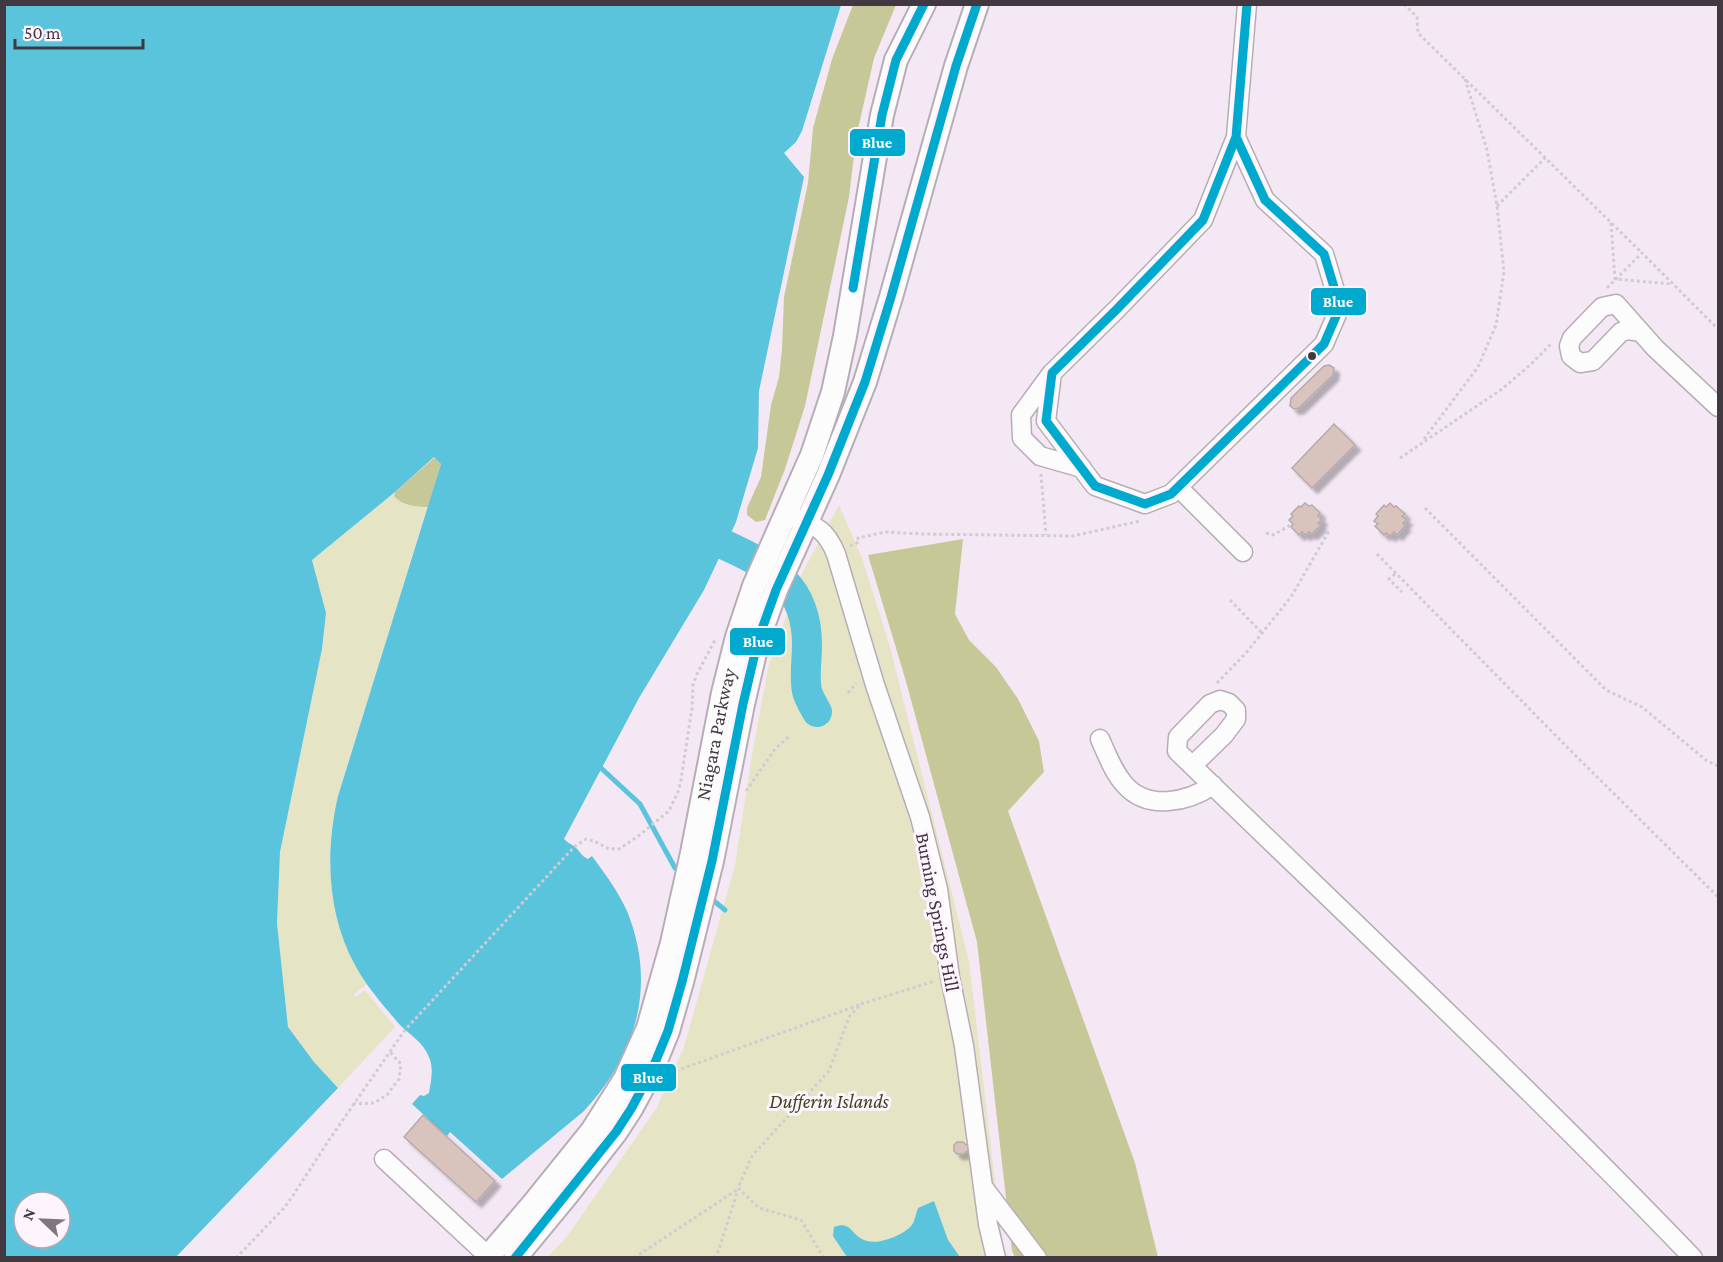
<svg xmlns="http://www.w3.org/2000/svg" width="1723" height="1262" font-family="'Crimson Pro',serif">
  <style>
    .green { fill: #e5e5c6 }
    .forest { fill: #c7c898 }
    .water { fill: #5ac4dd; fill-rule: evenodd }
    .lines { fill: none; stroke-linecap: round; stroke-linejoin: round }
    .stream { stroke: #5ac4dd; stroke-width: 5 }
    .river { stroke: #5ac4dd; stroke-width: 30 }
    .building { fill: #d8c4bc; stroke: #b5abac; stroke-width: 1.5; filter: url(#shadow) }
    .minor-casing { stroke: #b7adb6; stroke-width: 21 }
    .major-casing { stroke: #b7adb6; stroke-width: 26 }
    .path { stroke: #d0ccd0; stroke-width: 3; stroke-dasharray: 3 3; stroke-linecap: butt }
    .minor { stroke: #fdfcfd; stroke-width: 18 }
    .major { stroke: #fdfcfd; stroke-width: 22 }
    .bus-1-casing { stroke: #fef4fe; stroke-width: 14 }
    .bus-1 { stroke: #00a9ce; stroke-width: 9 }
    .bus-dot { fill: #423841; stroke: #fef4fe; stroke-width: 2 }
    .labels { text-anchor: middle; stroke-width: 6; stroke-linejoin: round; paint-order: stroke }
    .street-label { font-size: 20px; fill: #423841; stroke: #fef4fe }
    .park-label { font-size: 20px; font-style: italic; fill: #3e431a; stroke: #fef4fe }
    .line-badge { stroke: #fef4fe; stroke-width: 2 }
    .badge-label { font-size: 16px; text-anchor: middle; font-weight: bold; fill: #fff }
  </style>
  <defs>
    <filter id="shadow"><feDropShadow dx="5.5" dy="5.5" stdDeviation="1.5" flood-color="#0004"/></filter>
  </defs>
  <rect width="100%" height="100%" fill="#f4e8f4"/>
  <path class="green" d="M395,492L394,496L407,504L427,508L338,796C323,861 329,927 367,984L354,994L356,997L365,990L395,1027L338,1088L314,1062L288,1027L277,923L280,852L322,649L326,613L312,560Z
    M839,505L862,558L890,647L969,961L1004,1257L547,1258L568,1235L656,1109L684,1047L735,865L752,755L768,668L801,575Z"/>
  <path class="forest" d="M853,5H896L874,58L856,138L849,197L805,406L785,469L765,520L756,522L747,515V508L761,477L771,405L779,377L782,349L784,297L808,183L813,128L832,59Z
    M435,457L441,464L428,507C417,507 401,505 394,496L395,492Z
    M963,539L955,614L969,640L996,667L1018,699L1039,741L1044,772L1008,811L1135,1163L1158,1257L1015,1258L1012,1251L977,942L905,678L868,555Z"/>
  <path class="water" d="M5,5H841L802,131L796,142L784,153L804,177L759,391L758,448L736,522L704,590L639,698L564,839C568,843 571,844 575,847C580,851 581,856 588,859L592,856C605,874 618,891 627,911C657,985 637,1054 584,1111L502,1179L450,1132L447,1136L412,1104L420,1095L424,1096L429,1093C431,1081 434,1069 429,1057C423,1042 410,1035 399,1024C384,1006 366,986 355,965C327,914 325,852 338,796L441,464L434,457L395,492L312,560L326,613L322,649L280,852L277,923L288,1027L314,1062L338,1088L176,1257L5,1258ZM24,1202H60V1238H24Z
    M934,1201L948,1240L960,1257H847L833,1236L834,1227C851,1221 850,1233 862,1239C875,1247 902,1236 911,1226C915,1222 916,1213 918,1208Z"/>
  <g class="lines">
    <path class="stream" d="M601,768L640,804L675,868L681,872
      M708,896L725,910"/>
    <path class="river" d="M725,545C773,567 807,586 807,645C807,660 804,677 807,691C809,699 814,706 817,712"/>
  </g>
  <path class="building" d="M1329,365L1334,368L1333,375L1299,408L1294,409L1290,406L1291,398L1324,366Z
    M1334,424L1355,445L1312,488L1292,468Z
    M1305,503L1309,506L1312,505L1320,513L1318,516L1322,520L1318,523L1321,525L1312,534L1309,532L1305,535L1302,532L1299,535L1291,527L1293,524L1289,520L1293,516L1291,514L1299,506L1301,507Z
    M1390,503L1394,507L1396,506L1405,514L1402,516L1407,520L1403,523L1405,526L1397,535L1394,532L1390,536L1386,533L1384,535L1375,526L1378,524L1374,521L1378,516L1376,514L1384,505L1386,507Z
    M423,1115L495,1181L476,1202L404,1137Z
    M957,1142H963L966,1145L969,1144V1150L963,1154H957L954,1151V1145Z"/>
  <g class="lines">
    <defs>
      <path id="minor" d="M1236,137L1265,200L1324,254L1340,307L1324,344L1171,494L1145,504L1095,486L1046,421L1052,373L1117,309L1203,220L1236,137L1247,4
        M1641,332L1628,330L1621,332L1593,361L1580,363L1571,356L1569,346L1572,338L1602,307L1616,304L1655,348L1718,407
        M1051,374L1021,415L1022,438L1040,456L1082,468
        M1178,487L1243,552
        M795,518C818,527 826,530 836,554L875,685L920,817L938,889L950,977L964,1046L988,1224L996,1258
        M1100,739C1107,755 1114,773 1125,785C1148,811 1188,802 1213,785
        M1193,765L1224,735L1236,719V710L1229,703L1220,700L1210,704L1178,737L1177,751C1350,919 1526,1084 1693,1258
        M384,1159L488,1256
        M984,1188L1037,1258"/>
      <g id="major">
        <path id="s1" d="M487,1258L534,1203L592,1131L625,1079L648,1028L672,943L692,853L723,693L737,637L754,586L812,455L833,392L845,336L882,115L896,60L924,4"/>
        <path d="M515,1258L567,1195L616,1132L631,1109L652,1070L668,1031L682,982L712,861L743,704L758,640L776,590L828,475L865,382L891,297L956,66L977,4"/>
      </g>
    </defs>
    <use href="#minor" class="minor-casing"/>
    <use href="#major" class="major-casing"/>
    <path class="path" d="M1404,4L1417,17L1418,33L1642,253
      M1497,206L1545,158
      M1611,223L1615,279L1671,284
      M1607,288L1642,253L1718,329
      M1424,439L1478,367L1496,325L1504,272L1497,206L1487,150L1465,79
      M1400,458L1502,389L1529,366L1551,344
      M1041,474L1046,535
      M1425,508L1606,690L1642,707L1707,761L1718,766
      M1266,533L1273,535L1291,525
      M850,546L859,542L858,538L885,532L923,534L1073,536L1140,521
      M1377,554L1568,748L1718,897
      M1395,574L1389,579L1402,592
      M1230,600L1262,633
      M1217,683L1246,653L1291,597L1329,531
      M848,693L856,683
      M746,791L775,749L789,736
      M670,1073L859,1005
      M353,1104L374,1103L387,1095L399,1079L401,1064L390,1052
      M236,1258L284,1208L292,1197L329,1140L405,1030L574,847L586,839L594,841L609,849H619L637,837L669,811L678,792L681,780L692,708L693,685L697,674L715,640
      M634,1258L738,1189
      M714,1258L717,1255L738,1190
      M824,1258L801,1220L759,1208L738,1188L752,1156L829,1071L849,1017L861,1004L935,981"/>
    <use href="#minor" class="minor"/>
    <use href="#major" class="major"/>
    <defs>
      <path id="bus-1" d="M1236,137L1265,200L1324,254L1340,307L1324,344L1171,494L1145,504L1095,486L1046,421L1052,373L1117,309L1203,220Z
        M1236,137L1247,4
        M853,288L882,115L896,60L924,4
        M515,1258L616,1132L631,1109L652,1070L668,1031L682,982L712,861L743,704L758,640L776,590L828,475L865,382L891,297L956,66L977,4"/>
    </defs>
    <use href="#bus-1" class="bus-1-casing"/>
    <use href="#bus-1" class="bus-1"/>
  </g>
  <circle class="bus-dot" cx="1312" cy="356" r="5"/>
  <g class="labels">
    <g class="street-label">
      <text dy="7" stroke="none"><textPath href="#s1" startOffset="584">Niagara Parkway</textPath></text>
      <text transform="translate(938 912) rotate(79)" y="7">Burning Springs Hill</text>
    </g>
    <g class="park-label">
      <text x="829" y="1108">Dufferin Islands</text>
    </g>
  </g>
  <g class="line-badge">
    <rect x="849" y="128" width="57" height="29" rx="6" fill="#00a9ce"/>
    <rect x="1310" y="287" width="57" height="29" rx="6" fill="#00a9ce"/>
    <rect x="729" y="627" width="57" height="29" rx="6" fill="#00a9ce"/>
    <rect x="620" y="1063" width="57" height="29" rx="6" fill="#00a9ce"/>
  </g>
  <g class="badge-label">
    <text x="877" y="148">Blue</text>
    <text x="1338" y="307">Blue</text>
    <text x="758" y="647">Blue</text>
    <text x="648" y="1083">Blue</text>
  </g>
  <rect width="1723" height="1262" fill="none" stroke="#423841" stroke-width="12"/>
  <g transform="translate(42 1220) rotate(293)"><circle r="28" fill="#fef4fe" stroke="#b3a9b2" stroke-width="1.5"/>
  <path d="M0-4.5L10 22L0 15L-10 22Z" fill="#807680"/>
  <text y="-9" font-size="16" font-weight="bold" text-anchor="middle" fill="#423841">N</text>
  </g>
  <path d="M15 39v9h128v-9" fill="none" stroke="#423841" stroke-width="3"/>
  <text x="24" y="39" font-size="18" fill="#423841" stroke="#fef4fe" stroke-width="4.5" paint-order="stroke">50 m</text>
</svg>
